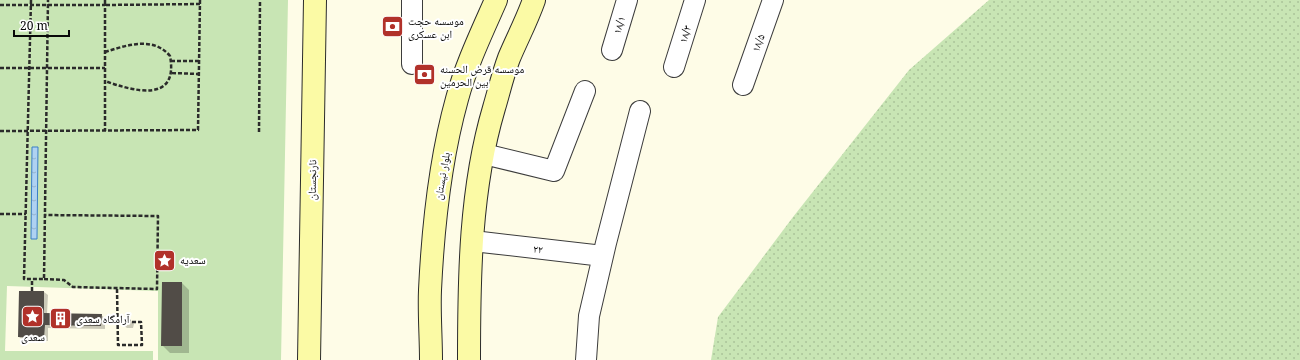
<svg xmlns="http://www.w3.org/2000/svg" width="1300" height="360" font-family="'Noto Serif','Noto Naskh Arabic',serif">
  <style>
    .grass { fill: url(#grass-dots) }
    .garden { fill: #c8e5b4 }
    .water { fill: url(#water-ripples); stroke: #3a7fc5 }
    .shadow { fill: #0003 }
    .building { fill: #514c47 }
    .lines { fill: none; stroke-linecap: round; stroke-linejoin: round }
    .street-casing { stroke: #3c3c3c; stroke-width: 22 }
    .secondary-casing { stroke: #2b2b2b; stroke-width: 24 }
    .path { stroke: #2b2b2b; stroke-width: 2.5; stroke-dasharray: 4 2; stroke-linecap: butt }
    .street { stroke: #fff; stroke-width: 20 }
    .secondary { stroke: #fbfaa5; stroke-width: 22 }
    .labels { text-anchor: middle; stroke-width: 4; stroke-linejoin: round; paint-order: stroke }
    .poi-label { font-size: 11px; fill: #090909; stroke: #fff; text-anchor: start }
    .street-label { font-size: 11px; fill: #090909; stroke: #fff }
  </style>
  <defs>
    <pattern id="grass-dots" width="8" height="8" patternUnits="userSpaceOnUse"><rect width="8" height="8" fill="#c8e5b4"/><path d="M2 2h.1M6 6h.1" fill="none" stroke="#aac399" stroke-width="1.8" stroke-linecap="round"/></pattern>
    <pattern id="water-ripples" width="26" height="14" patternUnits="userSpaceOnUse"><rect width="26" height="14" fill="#afd2f2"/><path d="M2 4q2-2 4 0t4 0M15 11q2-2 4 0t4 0" fill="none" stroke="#95b3ce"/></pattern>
  </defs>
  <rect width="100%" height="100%" fill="#fefce7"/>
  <path class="grass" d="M989,0H1300V360H711L718,317L793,217L909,70Z"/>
  <path class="garden" d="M0,0H288L281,360H158V291L7,286L5,351H153V360H0Z"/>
  <path class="water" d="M32,147H38L37,239H31Z"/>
  <path class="shadow" d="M182,283L189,290V353H170L162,345Z
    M44,292L48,295L47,314L101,315L105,318V329L48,328V341L23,340L19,337Z
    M125,318L127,324L129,325L130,320L134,324L133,328H127L123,325Z"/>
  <path class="building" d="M162,282H182V346H161Z
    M19,291H44V313L102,314L101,326L45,325L44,338L18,337Z
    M126,317L131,320L128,325L123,323Z"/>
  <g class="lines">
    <defs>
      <path id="street" d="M412,0V64
        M612,50L627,0
        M674,67L695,0
        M743,85L773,0
        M484,154L554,171L585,91
        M473,241L603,256
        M586,360L589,316L606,243L640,111"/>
      <path id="secondary" d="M309,360L315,0
        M431,360C431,337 429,313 430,290C433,227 440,160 457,99C466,65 482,32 496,0
        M469,360C469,276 470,189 494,108C499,91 503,74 509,58C517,39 527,20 534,0"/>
    </defs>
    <use href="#street" class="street-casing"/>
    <use href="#secondary" class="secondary-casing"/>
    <path class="path" d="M31,0L24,279H44L48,0
      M105,0V5L200,4
      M0,5H105V131
      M105,52C127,45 153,36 170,56C179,104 133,91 105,81
      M171,61H199
      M0,68H105
      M172,73L199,74
      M0,131L198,130L200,0
      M259,132L260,0
      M0,214H26
      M44,279L64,280L73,287L157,289L158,216L44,215
      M117,289L118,345H142L141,322H131
      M32,291V279"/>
    <use href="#street" class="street"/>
    <use href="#secondary" class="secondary"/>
  </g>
  <defs>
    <symbol id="bank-square" viewBox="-11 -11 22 22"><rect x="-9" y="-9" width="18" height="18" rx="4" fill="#b1312a" stroke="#fff"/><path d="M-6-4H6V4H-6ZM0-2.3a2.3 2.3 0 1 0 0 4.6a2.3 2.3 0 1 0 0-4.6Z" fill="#fff"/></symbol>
    <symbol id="sight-square" viewBox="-11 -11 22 22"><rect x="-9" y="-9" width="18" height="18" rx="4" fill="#b1312a" stroke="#fff"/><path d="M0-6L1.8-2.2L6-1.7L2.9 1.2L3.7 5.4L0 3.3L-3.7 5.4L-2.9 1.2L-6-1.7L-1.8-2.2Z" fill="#fff"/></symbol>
    <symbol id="building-square" viewBox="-11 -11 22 22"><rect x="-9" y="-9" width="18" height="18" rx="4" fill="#b1312a" stroke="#fff"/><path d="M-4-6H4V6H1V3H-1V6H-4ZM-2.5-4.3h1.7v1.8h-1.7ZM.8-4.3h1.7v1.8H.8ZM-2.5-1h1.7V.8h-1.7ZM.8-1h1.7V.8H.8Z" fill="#fff"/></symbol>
  </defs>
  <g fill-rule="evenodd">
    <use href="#bank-square" x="380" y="14" width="25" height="25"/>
    <use href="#bank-square" x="412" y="62" width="25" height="25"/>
    <use href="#sight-square" x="152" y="248" width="25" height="25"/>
    <use href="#sight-square" x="20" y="304" width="25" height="25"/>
    <use href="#building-square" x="48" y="306" width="25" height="25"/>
  </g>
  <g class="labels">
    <g class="poi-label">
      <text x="408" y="25">موسسه حجت<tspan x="408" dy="13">ابن عسکری</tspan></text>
      <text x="440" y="73">موسسه قرض الحسنه<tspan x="440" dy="13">بین الحرمین</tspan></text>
      <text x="180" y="264">سعدیه</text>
      <text x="76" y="323">آرامگاه سعدی</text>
      <text x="33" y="341" text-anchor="middle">سعدی</text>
    </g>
    <g class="street-label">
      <text transform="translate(619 25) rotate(-73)" y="4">۱۸/۱</text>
      <text transform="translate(685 34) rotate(-73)" y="4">۱۸/۳</text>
      <text transform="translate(758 43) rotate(-70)" y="4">۱۸/۵</text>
      <text transform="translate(442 176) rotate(-80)" y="4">بلوار نیستان</text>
      <text transform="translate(312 180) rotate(-89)" y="4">نارنجستان</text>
      <text transform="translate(538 249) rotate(6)" y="4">۲۲</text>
    </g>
  </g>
  <path d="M14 30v6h55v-6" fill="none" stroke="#090909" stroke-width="2"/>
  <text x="20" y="30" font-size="12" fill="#090909" stroke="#ffffff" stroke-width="3" paint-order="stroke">20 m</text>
</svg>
